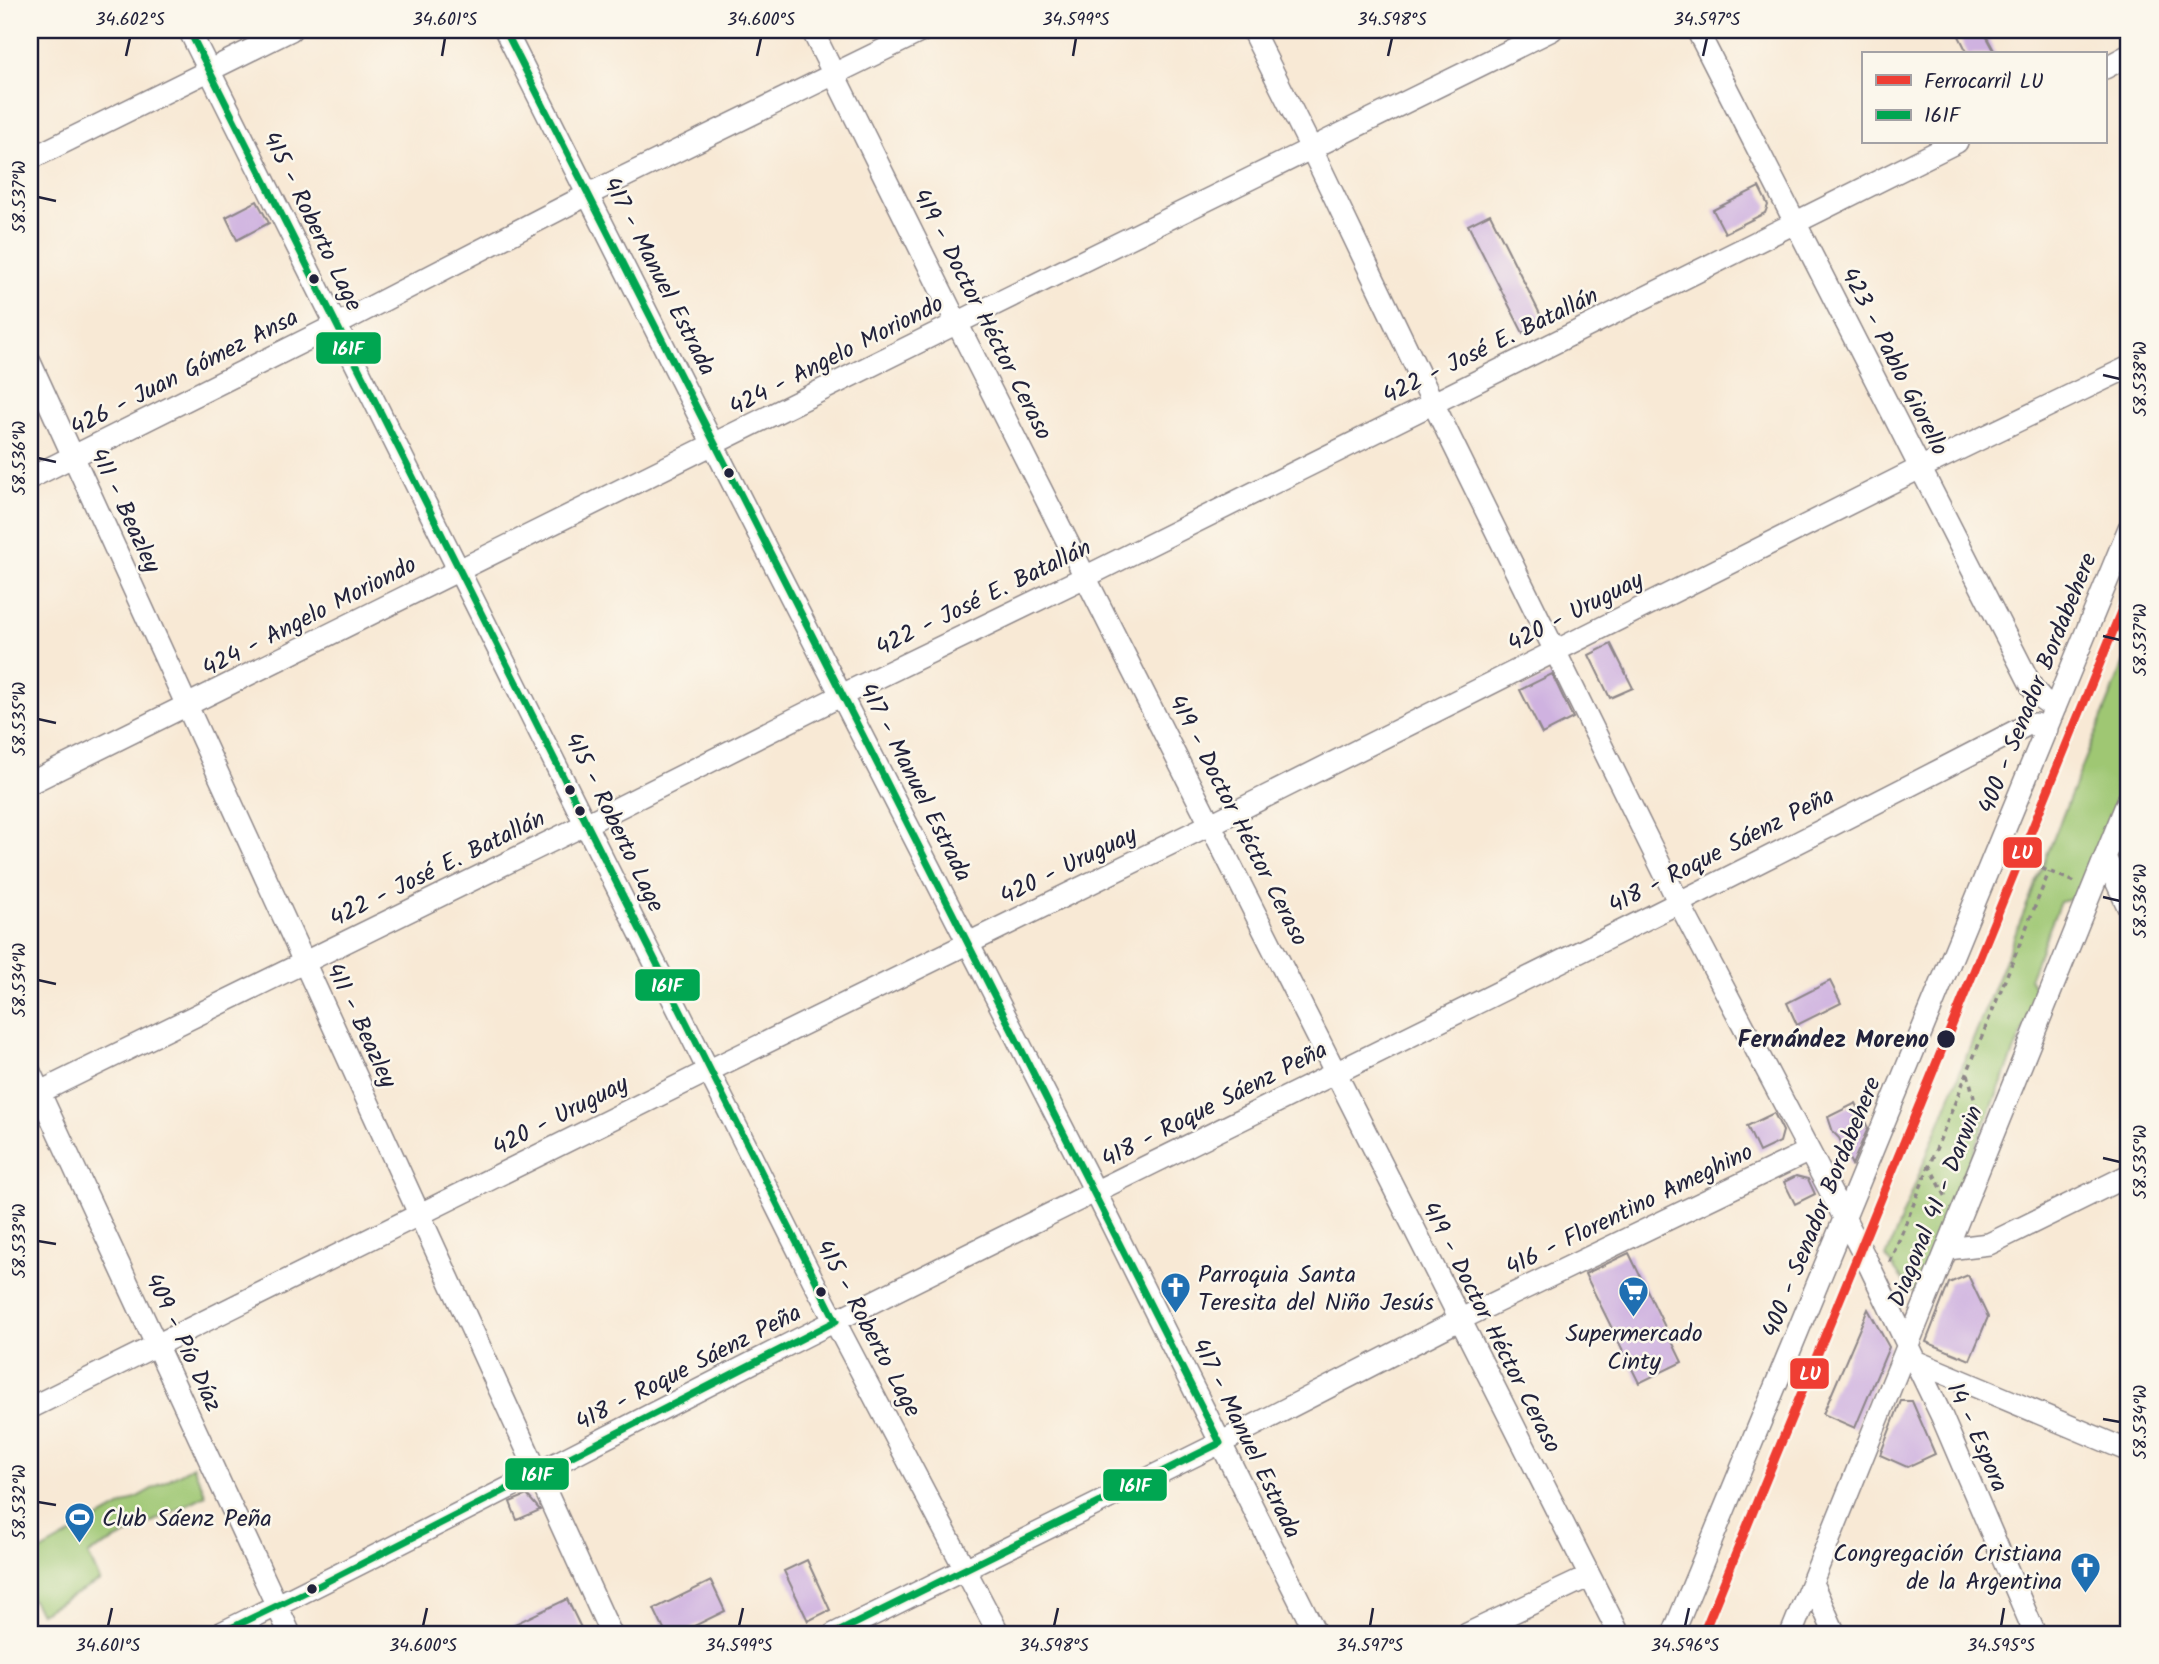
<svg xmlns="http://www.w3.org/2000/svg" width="2159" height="1664" font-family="Kalam,sans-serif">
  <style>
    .green { fill: #9fc773; stroke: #607457; stroke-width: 2 }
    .building { fill: #cfb2e0 }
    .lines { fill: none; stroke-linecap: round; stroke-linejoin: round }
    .street-casing { stroke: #8d8688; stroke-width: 24 }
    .path { stroke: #8d8688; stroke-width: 3.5; stroke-dasharray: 5 5; stroke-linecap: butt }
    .street { stroke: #fff; stroke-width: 21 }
    .bus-1-casing { stroke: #fbf7ec; stroke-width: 12 }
    .bus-1 { stroke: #00a651; stroke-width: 7 }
    .rail-1-casing { stroke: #fbf7ec; stroke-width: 14 }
    .rail-1 { stroke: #ef3e33; stroke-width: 9 }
    .ticks { fill: none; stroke: #22223b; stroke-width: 2.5 }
    .bus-dot { fill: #22223b; stroke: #fbf7ec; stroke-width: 2.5 }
    .labels { text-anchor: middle; stroke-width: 5; stroke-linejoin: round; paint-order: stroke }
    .street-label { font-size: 24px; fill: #22223b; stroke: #fbf7ec }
    .stop-label { font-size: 24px; font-weight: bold; fill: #22223b; stroke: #fbf7ec; text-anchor: end }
    .poi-label { font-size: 24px; fill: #22223b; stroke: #fbf7ec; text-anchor: start }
    .line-badge { stroke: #fbf7ec; stroke-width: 2.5 }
    .badge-label { font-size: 19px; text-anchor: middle; font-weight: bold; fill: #fff }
    .neatline { fill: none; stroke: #22223b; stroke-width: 2.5 }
    .ticks-label { font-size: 18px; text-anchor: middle; fill: #22223b }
  </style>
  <rect width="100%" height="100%" fill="#fbf7ec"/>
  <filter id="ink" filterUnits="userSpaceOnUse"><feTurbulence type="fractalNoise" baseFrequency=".0143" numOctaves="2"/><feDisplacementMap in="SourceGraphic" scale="14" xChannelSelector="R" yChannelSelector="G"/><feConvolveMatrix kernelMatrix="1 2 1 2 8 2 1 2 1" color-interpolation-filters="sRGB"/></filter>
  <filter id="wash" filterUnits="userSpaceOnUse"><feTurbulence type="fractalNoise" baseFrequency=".00686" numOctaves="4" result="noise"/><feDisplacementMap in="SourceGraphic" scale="28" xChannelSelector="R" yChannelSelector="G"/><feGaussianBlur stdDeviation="1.57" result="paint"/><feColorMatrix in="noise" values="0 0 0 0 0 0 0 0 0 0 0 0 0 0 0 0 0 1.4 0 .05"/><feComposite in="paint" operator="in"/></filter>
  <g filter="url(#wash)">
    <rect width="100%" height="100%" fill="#f8e9d5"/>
    <path class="green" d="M2129,650V778L2080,897L2060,902L2029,979L2039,991L1916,1293L1909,1289L1886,1257Z
      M193,1466L206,1495L88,1554L100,1581L40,1613L30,1597V1557Z"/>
    <g id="blocks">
      <path class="building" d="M1956,30H1983L1996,54H1968Z
        M1759,187L1768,205L1765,213L1725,233L1713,210Z
        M257,201L269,223L237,240L226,217Z
        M1490,214L1544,322L1523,333L1468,225Z
        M1611,644L1633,688L1610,698L1589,655Z
        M1552,674L1573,718L1542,734L1520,690Z
        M1830,981L1841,1003L1797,1025L1787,1003Z
        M1856,1103L1868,1128L1852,1165L1839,1138L1833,1132L1828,1117Z
        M1774,1113L1783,1131L1780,1142L1759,1152L1747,1126Z
        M1796,1176L1808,1179L1815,1194L1795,1204L1784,1182Z
        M1629,1253L1682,1362L1639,1383L1585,1274Z
        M1968,1275L1988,1317L1970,1360L1926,1342L1949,1283Z
        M1868,1309L1889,1347L1855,1428L1823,1414Z
        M1901,1401H1912L1935,1454L1907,1467L1880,1455Z
        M527,1495L540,1510L517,1520L510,1502Z
        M807,1560L830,1610L808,1621L784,1571Z
        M711,1581L725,1611L678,1634H666L654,1609Z
        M567,1599L584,1634H494Z"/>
    </g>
  </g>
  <g filter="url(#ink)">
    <use href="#blocks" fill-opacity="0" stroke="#8d8688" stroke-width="2"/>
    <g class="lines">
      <defs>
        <path id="street" d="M189,30L813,1280L999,1634
          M505,30L731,480L1096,1193L1316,1634
          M812,30L957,323L1619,1634
          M1252,30L1312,150L1433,403L1678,901L1868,1263L1942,1417L2035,1634
          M1697,30L2032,687L2042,699L2055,708
          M2105,68L2129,55
          M30,159L291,30
          M30,362L611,1634
          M30,478L336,325L589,194L924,30
          M30,783C339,632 647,478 955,324C1153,225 1354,129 1552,30
          M2105,857L2129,909
          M30,1072L290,1634
          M30,1097L586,824L842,695L1087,576L1957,142
          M1948,1249L1989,1244L2129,1175
          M1915,1361L2129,1451
          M30,1408L710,1070L1211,824L1920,468L2129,367
          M1812,1583L1835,1634
          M219,1634C426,1533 629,1424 835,1321C1232,1122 1633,930 2027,725L2036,724L2047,729
          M834,1634L1220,1443L1459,1320L1809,1151
          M1467,1634L1588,1577
          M1673,1634L2129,528
          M1791,1634L2129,798"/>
      </defs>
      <use href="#street" class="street-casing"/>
      <path class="path" d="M2014,857L2075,882
        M1968,1074L1979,1118
        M1929,1165L1946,1197
        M1890,1262L2049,872"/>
      <use href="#street" class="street"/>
      <defs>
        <path id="bus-1" d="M189,30L836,1321L318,1586L219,1634
          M505,30C742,502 985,970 1220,1443L834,1634"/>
      </defs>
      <use href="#bus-1" class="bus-1-casing"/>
      <use href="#bus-1" class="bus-1"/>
      <defs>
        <path id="rail-1" d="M1703,1634L2129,592"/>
      </defs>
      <use href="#rail-1" class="rail-1-casing"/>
      <use href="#rail-1" class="rail-1"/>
    </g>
  </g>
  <path class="ticks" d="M126,56L130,38M442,56L445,38M757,56L761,38M1073,56L1076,38M1388,56L1392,38M1703,56L1707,38M38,197L56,201M2103,375L2120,379M38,458L56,462M2103,636L2120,640M38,719L56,723M2103,897L2120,901M38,980L56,984M2103,1158L2120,1162M38,1241L56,1244M2103,1419L2120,1422M38,1502L56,1505M108,1626L112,1608M423,1626L427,1608M739,1626L743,1608M1054,1626L1058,1608M1370,1626L1373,1608M1685,1626L1689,1608M2001,1626L2004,1608"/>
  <defs>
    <symbol id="church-pin" viewBox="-11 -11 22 30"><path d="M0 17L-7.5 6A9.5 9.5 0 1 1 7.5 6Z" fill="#1f6fb2" stroke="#fbf7ec"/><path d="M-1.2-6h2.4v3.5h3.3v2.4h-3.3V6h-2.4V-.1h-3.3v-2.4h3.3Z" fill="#fff"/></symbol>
    <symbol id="supermarket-pin" viewBox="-11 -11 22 30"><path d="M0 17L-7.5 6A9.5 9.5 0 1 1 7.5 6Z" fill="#1f6fb2" stroke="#fbf7ec"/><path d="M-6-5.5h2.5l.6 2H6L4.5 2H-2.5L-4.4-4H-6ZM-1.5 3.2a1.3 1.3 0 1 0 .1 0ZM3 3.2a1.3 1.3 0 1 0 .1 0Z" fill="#fff"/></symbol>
    <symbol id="stadium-pin" viewBox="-11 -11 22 30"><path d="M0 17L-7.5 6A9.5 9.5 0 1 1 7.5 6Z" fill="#1f6fb2" stroke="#fbf7ec"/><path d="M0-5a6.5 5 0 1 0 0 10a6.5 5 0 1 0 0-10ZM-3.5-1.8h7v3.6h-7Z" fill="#fff"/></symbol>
  </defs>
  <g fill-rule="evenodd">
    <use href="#church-pin" x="1158" y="1270" width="35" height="47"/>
    <use href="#supermarket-pin" x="1616" y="1274" width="35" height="47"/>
    <use href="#stadium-pin" x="62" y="1500" width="35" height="47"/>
    <use href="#church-pin" x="2068" y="1550" width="35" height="47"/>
  </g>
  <g class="bus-dot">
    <circle cx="314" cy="279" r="6"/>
    <circle cx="729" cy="473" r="6"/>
    <circle cx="570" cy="790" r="6"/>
    <circle cx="580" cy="811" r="6"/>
    <circle cx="1946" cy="1039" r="10"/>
    <circle cx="821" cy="1292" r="6"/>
    <circle cx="312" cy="1589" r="6"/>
  </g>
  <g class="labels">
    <g class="street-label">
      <text transform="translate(313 221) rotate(64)" y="8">415 - Roberto Lage</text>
      <text transform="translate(660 276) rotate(63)" y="8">417 - Manuel Estrada</text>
      <text transform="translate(983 314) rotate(63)" y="8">419 - Doctor Héctor Ceraso</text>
      <text transform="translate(1490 345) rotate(-26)" y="8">422 - José E. Batallán</text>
      <text transform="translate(836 355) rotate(-27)" y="8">424 - Angelo Moriondo</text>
      <text transform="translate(1895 361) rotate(63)" y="8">423 - Pablo Giorello</text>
      <text transform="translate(184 372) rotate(-27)" y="8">426 - Juan Gómez Ansa</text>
      <text transform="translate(126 510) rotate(65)" y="8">411 - Beazley</text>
      <text transform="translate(983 597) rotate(-26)" y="8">422 - José E. Batallán</text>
      <text transform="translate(1575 611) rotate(-27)" y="8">420 - Uruguay</text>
      <text transform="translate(309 616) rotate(-27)" y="8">424 - Angelo Moriondo</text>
      <text transform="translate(2037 683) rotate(-68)" y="8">400 - Senador Bordabehere</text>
      <text transform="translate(916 782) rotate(63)" y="8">417 - Manuel Estrada</text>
      <text transform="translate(1239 820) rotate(63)" y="8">419 - Doctor Héctor Ceraso</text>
      <text transform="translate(615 822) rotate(64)" y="8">415 - Roberto Lage</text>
      <text transform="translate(1721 850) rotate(-27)" y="8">418 - Roque Sáenz Peña</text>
      <text transform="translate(1068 865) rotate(-26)" y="8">420 - Uruguay</text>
      <text transform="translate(437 868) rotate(-26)" y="8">422 - José E. Batallán</text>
      <text transform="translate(362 1025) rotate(65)" y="8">411 - Beazley</text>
      <text transform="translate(1214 1104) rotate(-27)" y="8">418 - Roque Sáenz Peña</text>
      <text transform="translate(560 1115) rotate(-27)" y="8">420 - Uruguay</text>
      <text transform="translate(1935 1206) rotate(-68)" y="8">Diagonal 41 - Darwin</text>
      <text transform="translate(1821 1207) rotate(-68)" y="8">400 - Senador Bordabehere</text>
      <text transform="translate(1629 1209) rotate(-26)" y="8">416 - Florentino Ameghino</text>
      <text transform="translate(1492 1327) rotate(63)" y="8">419 - Doctor Héctor Ceraso</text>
      <text transform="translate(869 1328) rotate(62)" y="8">415 - Roberto Lage</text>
      <text transform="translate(184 1342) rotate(65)" y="8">409 - Pío Díaz</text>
      <text transform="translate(688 1367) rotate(-27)" y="8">418 - Roque Sáenz Peña</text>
      <text transform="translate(1978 1437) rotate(66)" y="8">14 - Espora</text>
      <text transform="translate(1247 1438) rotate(64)" y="8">417 - Manuel Estrada</text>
    </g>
    <g class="stop-label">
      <text x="1929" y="1047">Fernández Moreno</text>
    </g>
    <g class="poi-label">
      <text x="1198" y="1282">Parroquia Santa<tspan x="1198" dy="28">Teresita del Niño Jesús</tspan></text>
      <text x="1634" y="1341" text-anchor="middle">Supermercado<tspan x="1634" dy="28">Cinty</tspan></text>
      <text x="102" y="1526">Club Sáenz Peña</text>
      <text x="2062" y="1561" text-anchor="end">Congregación Cristiana<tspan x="2062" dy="28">de la Argentina</tspan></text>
    </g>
  </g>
  <g class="line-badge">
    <rect x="315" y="331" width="67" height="34" rx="7" fill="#00a651"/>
    <rect x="2002" y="836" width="41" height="33" rx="7" fill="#ef3e33"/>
    <rect x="634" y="968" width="67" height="34" rx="7" fill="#00a651"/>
    <rect x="1789" y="1357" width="41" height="33" rx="7" fill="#ef3e33"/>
    <rect x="504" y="1457" width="66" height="34" rx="7" fill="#00a651"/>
    <rect x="1102" y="1468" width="66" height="34" rx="7" fill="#00a651"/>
  </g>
  <g class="badge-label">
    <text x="348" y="355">161F</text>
    <text x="2022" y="859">LU</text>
    <text x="667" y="992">161F</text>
    <text x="1810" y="1380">LU</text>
    <text x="537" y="1481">161F</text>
    <text x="1135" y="1492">161F</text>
  </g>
  <rect width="2159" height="1664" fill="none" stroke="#fbf7ec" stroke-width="77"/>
  <rect x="1862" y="52" width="245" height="91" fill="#fbf7ec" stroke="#a4a2a5" stroke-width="2"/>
  <rect x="1876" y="75" width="35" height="10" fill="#ef3e33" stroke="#a4a2a5" stroke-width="2"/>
  <text x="1924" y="88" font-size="21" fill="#22223b">Ferrocarril LU</text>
  <rect x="1876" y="110" width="35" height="10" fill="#00a651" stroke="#a4a2a5" stroke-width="2"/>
  <text x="1924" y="122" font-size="21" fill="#22223b">161F</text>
  <rect x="38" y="38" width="2082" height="1588" class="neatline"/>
  <g class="ticks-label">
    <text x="130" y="25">34.602°S</text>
    <text x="445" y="25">34.601°S</text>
    <text x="761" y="25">34.600°S</text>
    <text x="1076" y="25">34.599°S</text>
    <text x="1392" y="25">34.598°S</text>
    <text x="1707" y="25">34.597°S</text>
    <text transform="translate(19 197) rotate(-90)" y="6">58.537°W</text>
    <text transform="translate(2140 379) rotate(-90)" y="6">58.538°W</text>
    <text transform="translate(19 458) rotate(-90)" y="6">58.536°W</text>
    <text transform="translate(2140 640) rotate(-90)" y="6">58.537°W</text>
    <text transform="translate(19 719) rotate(-90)" y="6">58.535°W</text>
    <text transform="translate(2140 901) rotate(-90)" y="6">58.536°W</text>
    <text transform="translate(19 980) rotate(-90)" y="6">58.534°W</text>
    <text transform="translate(2140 1162) rotate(-90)" y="6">58.535°W</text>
    <text transform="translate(19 1241) rotate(-90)" y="6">58.533°W</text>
    <text transform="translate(2140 1422) rotate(-90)" y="6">58.534°W</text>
    <text transform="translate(19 1502) rotate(-90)" y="6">58.532°W</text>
    <text x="108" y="1651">34.601°S</text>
    <text x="423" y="1651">34.600°S</text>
    <text x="739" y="1651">34.599°S</text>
    <text x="1054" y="1651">34.598°S</text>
    <text x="1370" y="1651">34.597°S</text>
    <text x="1685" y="1651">34.596°S</text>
    <text x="2001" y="1651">34.595°S</text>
  </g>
</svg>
